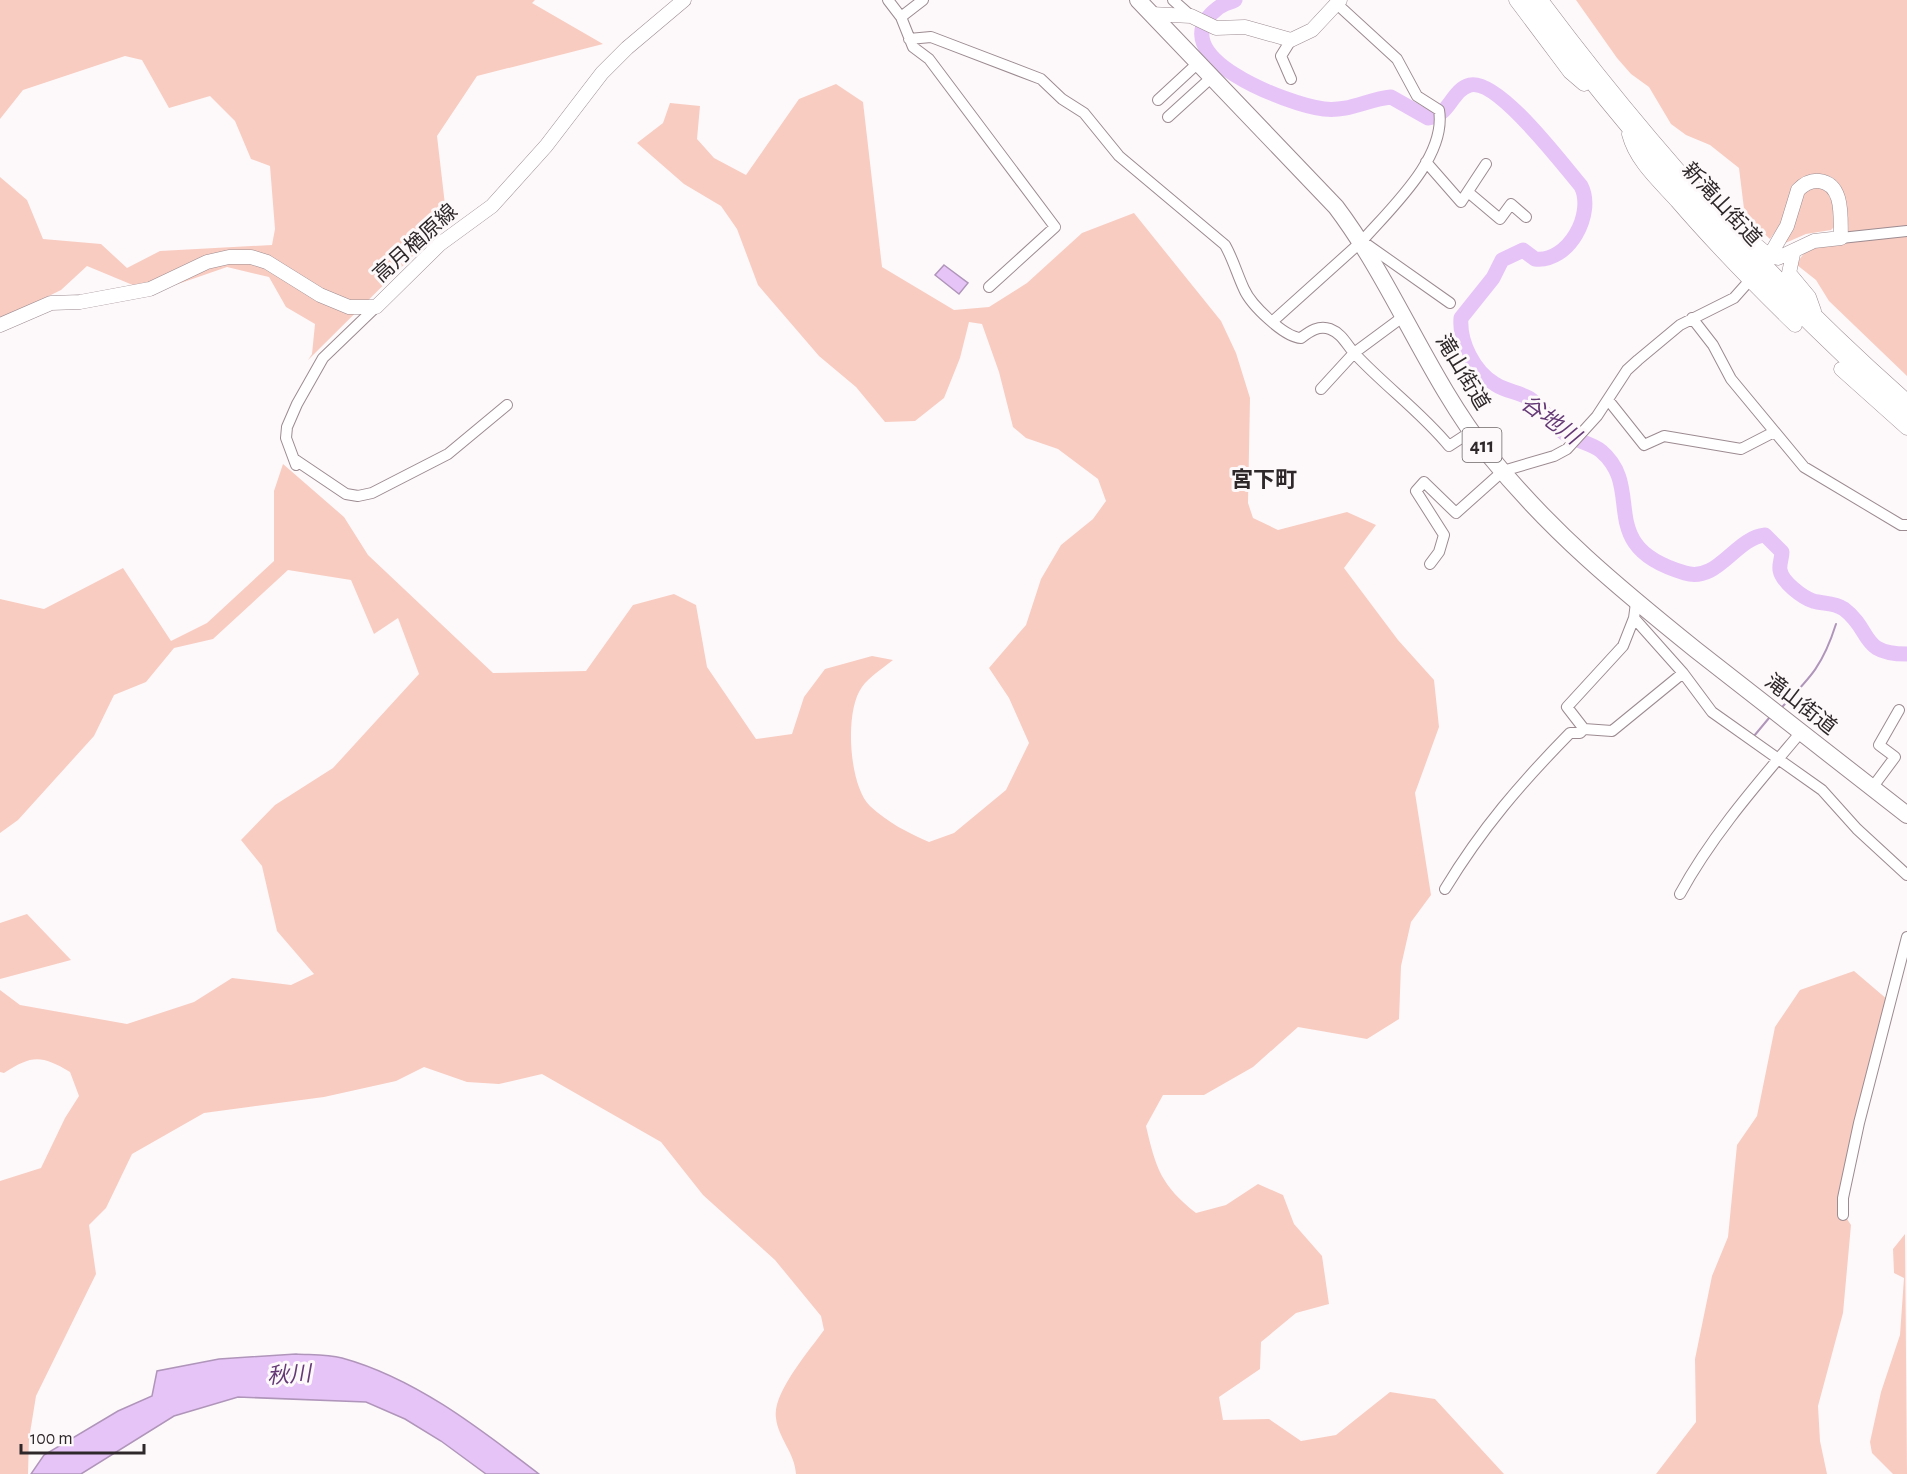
<svg xmlns="http://www.w3.org/2000/svg" width="1907" height="1474" font-family="'Alegreya Sans','Noto Sans JP',sans-serif">
  <style>
    .green { fill: #f8ccc1 }
    .water { fill: #e7c4f7; stroke: #b095ba; stroke-width: 1.5 }
    .lines { fill: none; stroke-linecap: round; stroke-linejoin: round }
    .stream { stroke: #b095ba; stroke-width: 2 }
    .river { stroke: #e7c4f7; stroke-width: 15 }
    .minor-casing { stroke: #9c8b91; stroke-width: 12 }
    .major-casing { stroke: #9c8b91; stroke-width: 15 }
    .highway-casing { stroke: #9c8b91; stroke-width: 18 }
    .minor { stroke: #fff; stroke-width: 10 }
    .major { stroke: #fff; stroke-width: 14 }
    .highway { stroke: #fff; stroke-width: 16 }
    .labels { text-anchor: middle; stroke-width: 6; stroke-linejoin: round; paint-order: stroke }
    .shield { fill: #fdf9fa; stroke: #6d6768; stroke-width: 1.5 }
    .shield-label { font-size: 20px; font-weight: bold; fill: #2f282a }
    .street-label { font-size: 21px; fill: #2f282a; stroke: #fdf9fa }
    .water-label { font-size: 22px; font-style: italic; fill: #653976; stroke: #fdf9fa }
    .neighbourhood-label { font-size: 22px; font-weight: bold; fill: #2f282a; stroke: #fdf9fa }
  </style>
  <rect width="100%" height="100%" fill="#fdf9fa"/>
  <path class="green" d="M0,0H535L532,3L603,44L477,76L437,136L447,222L308,360L312,354L315,324L286,307L269,277L227,267L152,293L87,266L61,290L0,320V177L27,200L43,239L101,244L127,268L160,251L272,245L275,229L270,166L251,159L235,121L210,96L169,108L142,60L125,56L23,90L0,119Z
    M1576,0H1907V376L1829,301L1816,280L1797,265C1805,243 1828,243 1849,243C1848,213 1850,161 1805,178L1782,222L1770,239L1745,217L1739,168L1710,145L1686,135L1671,124L1649,87L1631,74L1617,58Z
    M836,84L863,102L882,267L954,310L989,307L1027,283L1082,233L1134,213L1221,321L1236,353L1250,398L1248,503L1253,518L1278,530L1347,512L1376,525L1344,568L1398,640L1434,680L1439,727L1415,793L1431,895L1411,922L1401,966L1399,1019L1367,1039L1298,1027L1253,1067L1204,1095H1163L1146,1126C1156,1169 1161,1185 1196,1213L1226,1205L1258,1184L1283,1195L1294,1224L1322,1256L1329,1304L1296,1313L1261,1342L1260,1369L1219,1397L1223,1420L1269,1419L1301,1441L1336,1435L1390,1392L1435,1399L1504,1474H796C795,1453 778,1438 776,1418C772,1393 810,1350 824,1330L821,1316L775,1260L703,1195L661,1142L542,1074L499,1084L467,1082L424,1067L396,1081L324,1097L204,1113L132,1154L106,1208L89,1225L96,1274L36,1396L29,1439L28,1474H0V1181L41,1168L65,1118L79,1096L70,1072C41,1055 32,1055 4,1073L0,1072V990L20,1005L127,1024L194,1002L232,978L291,985L314,974L277,931L262,866L241,840L275,805L333,768L419,674L398,618L374,634L351,580L288,570L213,639L174,648L146,682L114,695L94,736L18,820L0,833V599L44,609L123,568L171,641L207,623L274,561V491L283,464L344,517L368,555L493,673L586,671L633,605L674,594L696,605L707,667L756,739L792,734L804,697L825,669L872,656L893,660C883,668 869,677 862,687C844,711 849,786 870,806C887,822 908,833 929,842L954,833L1006,790L1029,743L1009,698L989,668L1026,625L1041,579L1061,545L1093,519L1106,501L1098,479L1058,449L1026,438L1013,427L999,372L982,324L969,322L960,358L944,398L915,421L885,422L856,387L819,356L758,285L737,229L721,206L684,184L637,143L663,123L670,103L700,106L697,139L714,158L746,175L799,99Z
    M1814,186C1836,192 1835,205 1835,226L1831,230L1806,234L1783,244L1802,192Z
    M27,914L71,960L0,979V923Z
    M1854,971L1888,1000L1843,1213L1851,1225L1843,1313L1818,1406L1820,1441L1827,1474H1656L1696,1422L1695,1359L1712,1276L1728,1237L1737,1145L1757,1116L1775,1027L1800,990Z
    M1905,1234L1907,1474H1893L1872,1453L1870,1442L1881,1392L1900,1335L1904,1278L1894,1273L1893,1249Z"/>
  <path class="water" d="M944,265L968,283L959,294L935,275Z
    M296,1354C310,1355 327,1354 342,1358C415,1378 479,1428 539,1474H486L441,1441L405,1419L366,1402L238,1397L174,1416L81,1474H31L44,1455L118,1411L152,1396L157,1371L219,1359Z"/>
  <g class="lines">
    <path class="stream" d="M1782,707C1811,677 1823,665 1836,624
      M1754,736L1769,718"/>
    <path class="river" d="M1235,0C1229,3 1223,4 1218,8C1156,55 1289,105 1324,109C1349,112 1368,99 1391,97L1428,118C1450,116 1451,90 1470,85C1498,78 1563,165 1581,186C1595,213 1569,263 1535,259L1523,250L1502,260L1493,278L1461,318C1459,342 1474,372 1495,384C1505,391 1518,392 1529,398C1543,407 1551,424 1564,433C1575,441 1591,443 1601,451C1647,490 1592,546 1685,573C1718,583 1735,538 1765,535L1782,552C1782,558 1779,564 1780,570C1782,582 1802,597 1813,601C1823,604 1834,602 1844,609C1873,631 1859,654 1907,654"/>
    <defs>
      <path id="minor" d="M888,0L901,17L913,47L929,59L1055,227L989,287
        M1173,0L1191,16
        M1337,4L1397,59L1417,96L1439,110C1447,157 1391,208 1362,241L1450,303
        M901,17L923,0
        M909,39L931,37L1041,79L1062,99L1084,113L1119,156L1225,245C1233,259 1237,274 1244,289C1251,305 1284,337 1301,338C1310,331 1319,325 1330,329C1343,334 1347,346 1356,355C1386,387 1421,412 1449,446L1472,431
        M1291,79L1281,56L1291,40
        M1158,100L1198,63
        M1168,117L1212,77
        M1426,162L1461,202L1486,164
        M1468,192L1500,219L1511,204L1526,217
        M1841,238L1907,231
        M1692,318L1713,345L1731,379L1804,467L1901,525H1907
        M1273,321L1362,241
        M1321,389L1354,353L1404,316
        M1609,401L1644,445L1664,436L1741,449L1774,432
        M294,459L346,494L358,496L372,493L448,454L507,405
        M296,465L286,438L287,427L297,404L323,358L376,307
        M1430,564L1439,552L1444,535L1416,491L1424,482L1456,513L1503,471L1554,456L1567,449L1597,416L1627,370L1638,360L1680,325L1734,298L1750,280
        M1636,603L1634,618L1683,673L1712,712L1822,790L1857,829L1907,875
        M1584,729L1612,731L1683,673
        M1872,788L1895,757L1879,745L1899,710
        M1445,889C1482,828 1521,783 1570,733H1580L1584,729L1567,707L1623,646L1634,618
        M1680,894C1712,835 1758,783 1801,732
        M1843,1215V1198L1859,1123L1907,937"/>
      <path id="major" d="M1516,0L1570,72L1584,84
        M1528,0C1640,152 1766,289 1907,415
        M1541,0C1650,146 1770,280 1907,401
        M1151,14L1191,16L1216,28L1245,27L1291,40L1312,30L1340,0
        M1629,134C1636,161 1659,181 1677,201C1714,244 1754,285 1795,325
        M1743,234L1767,254L1778,258L1814,241L1841,238C1840,219 1845,184 1819,181C1810,180 1804,184 1798,190L1787,226L1773,250
        M1793,254L1789,273L1809,297L1814,311
        M0,325L51,303L80,302L150,289L207,262L229,257H251L267,262L320,295L349,307H376L440,244L492,206L546,146L602,73L627,48L684,0
        M1841,369L1907,428"/>
      <path id="highway" d="M1138,0L1336,207C1394,284 1428,378 1488,454C1550,531 1619,588 1696,650C1766,705 1837,760 1907,815"/>
    </defs>
    <use href="#minor" class="minor-casing"/>
    <use href="#major" class="major-casing"/>
    <use href="#highway" class="highway-casing"/>
    <use href="#minor" class="minor"/>
    <use href="#major" class="major"/>
    <use href="#highway" class="highway"/>
  </g>
  <g class="labels">
    <rect class="shield" x="1462.5" y="428" width="39" height="34" rx="4.5"/>
    <g class="shield-label">
      <text x="1482" y="452">411</text>
    </g>
    <g class="street-label">
      <text transform="translate(1722 204) rotate(47)" y="7">新滝山街道</text>
      <text transform="translate(415 243) rotate(-42)" y="7">高月楢原線</text>
      <text transform="translate(1463 372) rotate(59)" y="7">滝山街道</text>
      <text transform="translate(1801 704) rotate(38)" y="7">滝山街道</text>
    </g>
    <g class="water-label">
      <text transform="translate(1551 419) rotate(36)" y="8">谷地川</text>
      <text transform="translate(289 1374) rotate(-4)" y="8">秋川</text>
    </g>
    <g class="neighbourhood-label">
      <text x="1264" y="487">宮下町</text>
    </g>
  </g>
  <path d="M21 1444v9h123v-9" fill="none" stroke="#2f282a" stroke-width="3"/>
  <text x="30" y="1444" font-size="18" fill="#2f282a" stroke="#fdf9fa" stroke-width="4.5" paint-order="stroke">100 m</text>
</svg>
